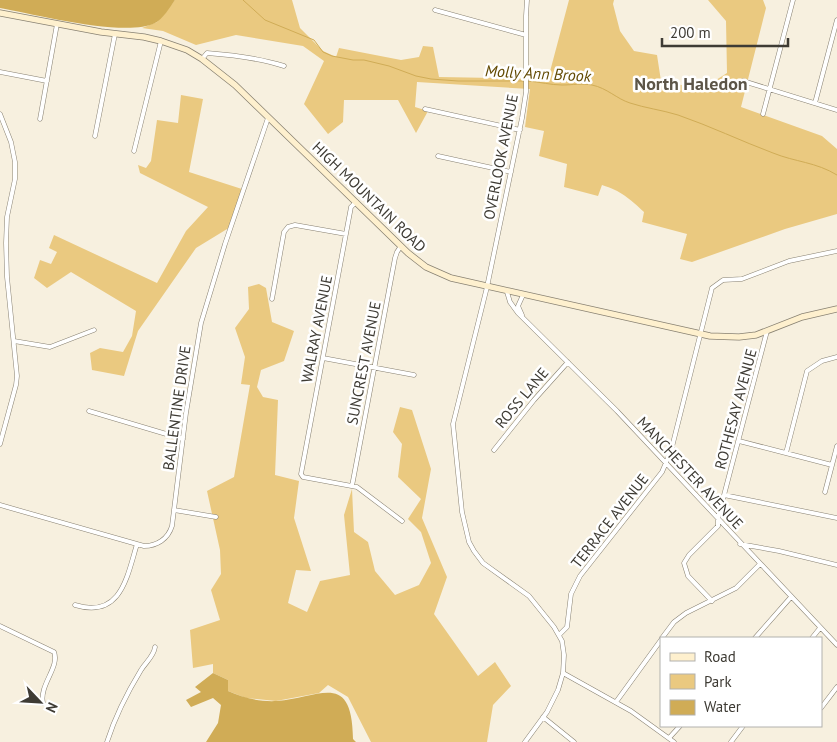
<svg xmlns="http://www.w3.org/2000/svg" width="837" height="742" font-family="'PT Sans',sans-serif">
  <style>
    .green { fill: #eac980 }
    .water { fill: #d0ac56 }
    .lines { fill: none; stroke-linecap: round; stroke-linejoin: round }
    .stream { stroke: #d0ac56; stroke-width: 1 }
    .street-casing { stroke: #888172; stroke-width: 5 }
    .secondary-casing { stroke: #888172; stroke-width: 7 }
    .street { stroke: #fff; stroke-width: 4 }
    .secondary { stroke: #fef0ce; stroke-width: 5.5 }
    .labels { text-anchor: middle; stroke-width: 5; stroke-linejoin: round; paint-order: stroke }
    .street-label { font-size: 15px; fill: #3e3b34; stroke: #fff }
    .water-label { font-size: 16px; font-style: italic; fill: #634a03; stroke: #fff }
    .quarter-label { font-size: 18px; font-weight: bold; fill: #5c5548; stroke: #fff }
  </style>
  <rect width="100%" height="100%" fill="#f7f0df"/>
  <path class="green" d="M175,0H292L300,28L323,51L336,57L339,48L401,60L419,57L423,46L433,47L439,77L548,79L569,0H614L613,4L620,31L634,51L657,55L661,81L702,89L727,73L726,21L708,0H763L766,8L741,107L822,136L837,149V214L785,229L692,262L680,259L687,234L642,222L644,212C629,198 621,191 602,185L598,196L564,187L567,164L539,156L544,131L525,127L530,89L417,82L415,107L428,111L416,133L398,100H344L343,122L328,134L304,104L324,61L303,46L236,35L196,45L163,31L142,28L157,22Z
    M181,95L203,99L189,172L245,190L232,226L196,248L138,331L124,376L92,370L90,353L100,348L123,352L132,336L136,311L71,272L47,288L34,278L40,260L51,264L57,252L49,248L54,235L157,283L186,231L208,207L140,173L138,165L146,168L151,161L157,120L178,123Z
    M259,284L266,288L272,322L294,331L284,361L261,370L257,387L263,397L278,400L275,475L299,481L294,518L311,571L296,570L288,603L307,612L320,581L350,575L344,515L352,489L354,532L368,542L375,571L395,595L419,585L431,563L421,532L408,519L421,499L398,477L402,444L393,432L400,407L412,410L431,469L422,518L447,577L434,614L478,676L495,662L511,686L493,705L487,742H371L348,697L328,685L319,693L276,701L246,698L228,691V680L213,673V664L193,668L190,630L220,620L211,590L221,574L220,550L207,491L234,477L250,385L241,384L245,357L235,328L249,309L248,287Z"/>
  <path class="water" d="M0,0H175C170,7 163,19 155,23C126,38 34,14 0,8Z
    M213,673L228,680V691C243,698 260,702 277,701C320,698 352,670 353,739L356,742H206L218,723L221,705L213,698L191,707L186,700L201,692L195,687Z"/>
  <g class="lines">
    <path class="stream" d="M243,0L265,20L314,40L323,52L332,56L353,60H364L389,66L416,76L431,79L458,81H524
      M528,81C540,82 551,85 562,85C573,85 582,83 592,85C607,88 617,99 630,103C645,108 662,110 678,115C710,126 741,141 773,153C795,162 816,162 837,175"/>
    <defs>
      <path id="street" d="M435,10L526,35
        M202,59L207,53C234,55 259,58 284,66
        M0,72L47,81
        M743,81L837,110
        M815,103L837,20
        M425,109L520,130
        M0,114L11,142L15,162V179L7,217L6,243L7,277L17,376L16,385L0,444
        M763,114L793,0
        M40,119L57,24
        M95,136L115,34
        M134,151L161,41
        M438,156L511,172
        M356,202L351,207L301,474L303,477L357,487L402,521
        M507,292L510,302L518,313L617,411L837,645
        M272,299L284,232L288,227L295,225L346,234
        M522,315L518,306L523,295
        M14,341L50,347L94,330
        M323,358L414,375
        M89,411L183,439
        M739,441L832,465
        M494,450L534,400L568,362
        M786,453L807,371L822,361L837,357
        M352,486L395,258L397,252L401,246
        M825,492L837,446
        M724,495L837,518
        M0,505L144,546C157,546 168,539 172,526L186,413L201,323L225,244L268,118
        M174,510L216,517
        M740,544L779,551L837,565
        M712,601L688,576L684,563L689,555L718,526V518L767,331
        M75,605C121,619 127,577 137,544
        M0,626L54,652C60,667 39,685 43,703
        M559,635L567,627L571,594L580,576L662,472L671,451L712,288L723,280L742,279L789,261L837,251
        M662,638L674,622L686,613L736,588L760,564
        M755,638L791,597
        M812,638L820,628
        M563,673L631,711L674,742
        M616,702L661,640
        M821,708L837,687
        M543,717L574,742
        M669,738L680,726
        M107,742C115,717 127,693 141,670C146,662 154,656 155,647
        M525,742L547,712L558,690L563,673L564,655L562,641L554,627L529,596L483,563L474,551L469,542L462,512L453,424L487,287L522,118L526,92V16L527,0
        M731,742L743,726"/>
      <path id="secondary" d="M0,13L101,32L144,37L161,41L187,50L202,59L235,85L408,253L426,267L451,278L710,336L739,337L756,335L802,317L837,309"/>
    </defs>
    <use href="#street" class="street-casing"/>
    <use href="#secondary" class="secondary-casing"/>
    <use href="#street" class="street"/>
    <use href="#secondary" class="secondary"/>
  </g>
  <g class="labels">
    <g class="street-label">
      <text transform="translate(501 157) rotate(-79)" y="5">OVERLOOK AVENUE</text>
      <text transform="translate(369 197) rotate(44)" y="5">HIGH MOUNTAIN ROAD</text>
      <text transform="translate(317 329) rotate(-79)" y="5">WALRAY AVENUE</text>
      <text transform="translate(364 363) rotate(-79)" y="5">SUNCREST AVENUE</text>
      <text transform="translate(522 398) rotate(-50)" y="5">ROSS LANE</text>
      <text transform="translate(177 408) rotate(-82)" y="5">BALLENTINE DRIVE</text>
      <text transform="translate(736 409) rotate(-75)" y="5">ROTHESAY AVENUE</text>
      <text transform="translate(690 473) rotate(47)" y="5">MANCHESTER AVENUE</text>
      <text transform="translate(610 521) rotate(-52)" y="5">TERRACE AVENUE</text>
    </g>
    <g class="water-label">
      <text transform="translate(538 73) rotate(3)" y="6">Molly Ann Brook</text>
    </g>
    <g class="quarter-label">
      <text x="691" y="90">North Haledon</text>
    </g>
  </g>
  <rect x="660" y="637" width="162" height="90" fill="#ffffff" stroke="#b2b1ae"/>
  <rect x="670" y="653" width="25" height="8" fill="#fef0ce" stroke="#b2b1ae"/>
  <text x="704" y="662" font-size="15" fill="#3e3b34">Road</text>
  <rect x="670" y="674" width="25" height="15" fill="#eac980" stroke="#b2b1ae"/>
  <text x="704" y="687" font-size="15" fill="#3e3b34">Park</text>
  <rect x="670" y="700" width="25" height="15" fill="#d0ac56" stroke="#b2b1ae"/>
  <text x="704" y="712" font-size="15" fill="#3e3b34">Water</text>
  <g transform="translate(40 702) rotate(115)" stroke="#ffffff" stroke-width="4" paint-order="stroke">
  <path d="M0-4L9 19L0 12L-9 19Z" fill="#3e3b34"/>
  <text y="-8" font-size="14" font-weight="bold" text-anchor="middle" fill="#3e3b34">N</text>
  </g>
  <path d="M662 38v8h126v-8" fill="none" stroke="#3e3b34" stroke-width="2.5"/>
  <text x="670" y="38" font-size="15" fill="#3e3b34" stroke="#ffffff" stroke-width="4" paint-order="stroke">200 m</text>
</svg>
